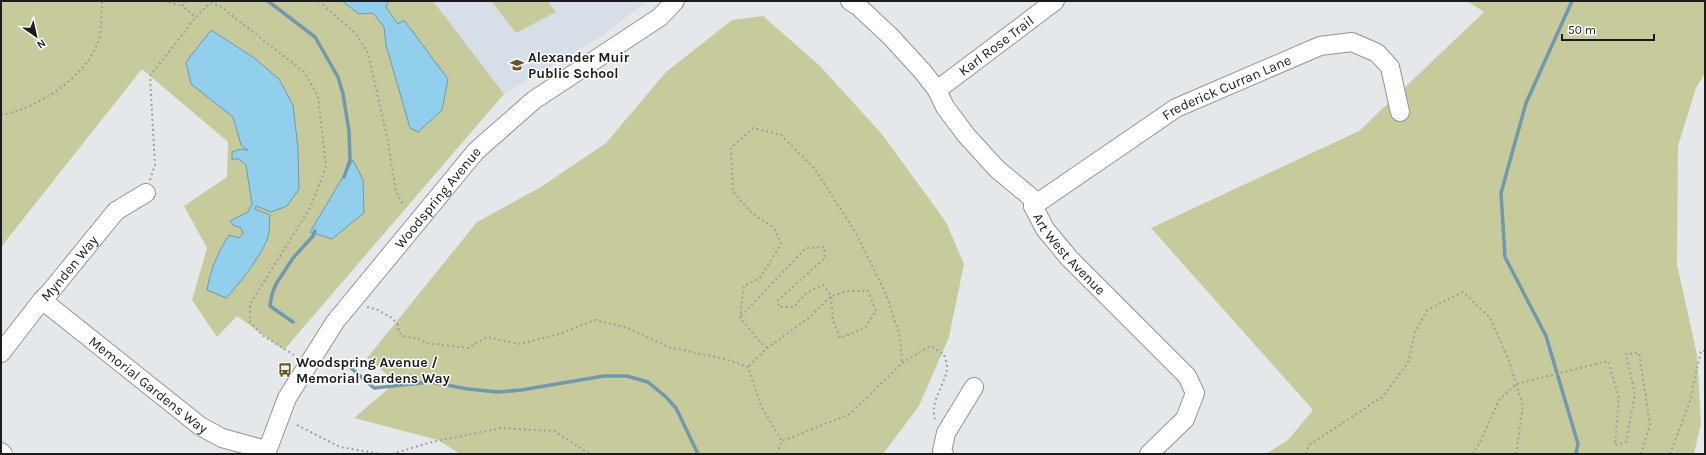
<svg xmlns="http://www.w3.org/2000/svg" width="1706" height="455" font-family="Karla,sans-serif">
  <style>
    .built { fill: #d6dee7 }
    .green { fill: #c7cb9c }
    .water { fill: #92cfec; stroke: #6e99ae }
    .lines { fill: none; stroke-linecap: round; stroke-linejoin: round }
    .stream { stroke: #6e99ae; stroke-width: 3.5 }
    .minor-casing { stroke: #929597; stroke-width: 20 }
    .path { stroke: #9ea0a2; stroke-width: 2; stroke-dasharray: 2 3; stroke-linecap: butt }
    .minor { stroke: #fff; stroke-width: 18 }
    .labels { text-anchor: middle; stroke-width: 3; stroke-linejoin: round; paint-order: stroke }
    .street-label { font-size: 14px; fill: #1b1c1d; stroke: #fff }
    .poi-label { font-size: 14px; font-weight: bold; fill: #1b1c1d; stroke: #fff; text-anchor: start }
  </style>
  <rect width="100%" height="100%" fill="#e5e8eb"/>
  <path class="built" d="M433,1H647L602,36L504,94Z"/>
  <path class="green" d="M1,1H433L504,94L284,350L237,316L217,337L192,300L207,248L184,206L227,177L228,142L142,69L1,247Z
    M491,1H548L556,12L516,33Z
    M1467,1H1705V73L1696,88L1678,146L1677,264L1697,355L1701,423L1694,454H1266L1288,440L1313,410L1151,228L1359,131L1484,12Z
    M763,16L820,66L881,133L946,222L964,264L949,337L919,406L883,454H460L438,440L354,418L396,382L367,358L477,222L541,187L606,143L666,72L732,20Z"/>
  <path class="water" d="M342,1H388L386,7L398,24L404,20L448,79L442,110L418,132L410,128L386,45L384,27L373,13L359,14Z
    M211,30L253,57L279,79L293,105L298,148L299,189L287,206L271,212L256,206L255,209L270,215C269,222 270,231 268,237C264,252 237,287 226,298L207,290C211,268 217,254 229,235L239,238L243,234L241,228L233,225L230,221L248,212L252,204L246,165L239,159H232V152L240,149L248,150L241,145L233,117L191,84L186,62Z
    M353,160L363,180L364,213L332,239L310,232Z"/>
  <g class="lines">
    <path class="stream" d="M268,1L315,37L338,77L343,94L349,131L350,160L344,177
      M1572,1L1526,103L1501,193L1505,257L1546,336L1578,444L1576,454
      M293,322L270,306L272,294L276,284L293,258L313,236L315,231
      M351,368L374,388L430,382L468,389L498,392L521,390L604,376H627L648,382L666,397L676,408L698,454"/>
    <defs>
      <g id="minor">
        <path id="s1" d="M850,1L859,7L891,37L923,72L937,90L945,107L966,135L997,169L1033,199V206L1045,229L1069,258L1187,376L1195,393L1185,419L1149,454"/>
        <path id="s2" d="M937,90L1055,1"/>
        <path id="s3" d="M1033,206L1176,108L1320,46L1352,42L1377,53L1390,67L1400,112"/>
        <path id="s4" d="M42,300L200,426L222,438L266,450"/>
        <path id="s5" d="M1,353L42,300L50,292L116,211L146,193"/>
        <path d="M1,452L3,454"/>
        <path id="s6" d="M266,454L287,398L335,322L476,151L534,100L660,17L675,1"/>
        <path d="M944,454L942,451L946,433L974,387"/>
      </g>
    </defs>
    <use href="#minor" class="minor-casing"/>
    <path class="path" d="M164,1L182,6
      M187,1L182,6L196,17
      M319,1L356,34L368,53L387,137L396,191L403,205
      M1,115C37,109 90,75 99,38C102,27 101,13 102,1
      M150,180L155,165L150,76L196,17L210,3L220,6L304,72L318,96L326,167L310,208L250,304V322L262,335L294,355
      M367,307L378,310L392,318L398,325L399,332L403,336L419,339L426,343L468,348L487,337L520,344L559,334L595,320L628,328L668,347L725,359L748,367L761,406L782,441
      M741,316L806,248L824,247L825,258L778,300L779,307H794L806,293L823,285L831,296L833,320L840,338L865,328L876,311L868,291H848L831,296L810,317L767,348L748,367
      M767,348L758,340L740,317L744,286L760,278L781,244L774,228L753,214L733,192L731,148L753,128L781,135L814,168L856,233L886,294L900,337L902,363
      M297,425L340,447L381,454
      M392,454L432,442L501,428L554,431L590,454
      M777,454L782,441L850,414L902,363L930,346L944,354C945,359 948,365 947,370C944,386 928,405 936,422
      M1306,454L1309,445L1382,397L1408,363L1415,332L1427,310L1463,292L1490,318L1509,361L1523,406L1516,454
      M1472,454L1479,444L1499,400L1516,384L1608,361L1619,398L1615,445L1626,442L1635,394L1626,354L1639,353L1650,424L1641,454
      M1670,454L1689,404L1701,351H1705"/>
    <use href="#minor" class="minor"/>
  </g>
  <defs>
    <symbol id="school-bare" viewBox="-9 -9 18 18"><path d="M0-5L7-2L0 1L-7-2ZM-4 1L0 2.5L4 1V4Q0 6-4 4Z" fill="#685322" stroke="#fff" stroke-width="2.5" paint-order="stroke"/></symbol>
    <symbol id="bus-bare" viewBox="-9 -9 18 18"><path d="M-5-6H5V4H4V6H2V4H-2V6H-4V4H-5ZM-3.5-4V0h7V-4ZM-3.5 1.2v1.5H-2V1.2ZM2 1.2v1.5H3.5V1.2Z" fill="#685322" stroke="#fff" stroke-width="2.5" paint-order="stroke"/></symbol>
  </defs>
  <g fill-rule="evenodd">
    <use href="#school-bare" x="507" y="55" width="20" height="20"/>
    <use href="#bus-bare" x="275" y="360" width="20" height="20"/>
  </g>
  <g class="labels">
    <g class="street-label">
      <text dy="5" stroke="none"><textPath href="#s2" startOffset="74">Karl Rose Trail</textPath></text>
      <text dy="5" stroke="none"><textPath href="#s3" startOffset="228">Frederick Curran Lane</textPath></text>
      <text dy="5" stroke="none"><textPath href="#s6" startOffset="311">Woodspring Avenue</textPath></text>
      <text dy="5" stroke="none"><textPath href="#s1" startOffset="339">Art West Avenue</textPath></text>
      <text dy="5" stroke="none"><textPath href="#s5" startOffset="109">Mynden Way</textPath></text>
      <text dy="5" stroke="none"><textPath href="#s4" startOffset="136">Memorial Gardens Way</textPath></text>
    </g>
    <g class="poi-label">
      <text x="528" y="62">Alexander Muir<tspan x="528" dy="16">Public School</tspan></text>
      <text x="296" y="367">Woodspring Avenue /<tspan x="296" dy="16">Memorial Gardens Way</tspan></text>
    </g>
  </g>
  <rect width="1706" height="455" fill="none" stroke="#1b1c1d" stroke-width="4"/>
  <g transform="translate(36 36) rotate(146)" stroke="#ffffff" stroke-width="3" paint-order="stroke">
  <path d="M0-3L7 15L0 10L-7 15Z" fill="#1b1c1d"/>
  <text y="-6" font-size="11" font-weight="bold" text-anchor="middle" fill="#1b1c1d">N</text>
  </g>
  <path d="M1562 34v6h92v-6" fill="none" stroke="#1b1c1d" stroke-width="2"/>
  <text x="1568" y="34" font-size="12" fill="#1b1c1d" stroke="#ffffff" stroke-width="3" paint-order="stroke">50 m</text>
</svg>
